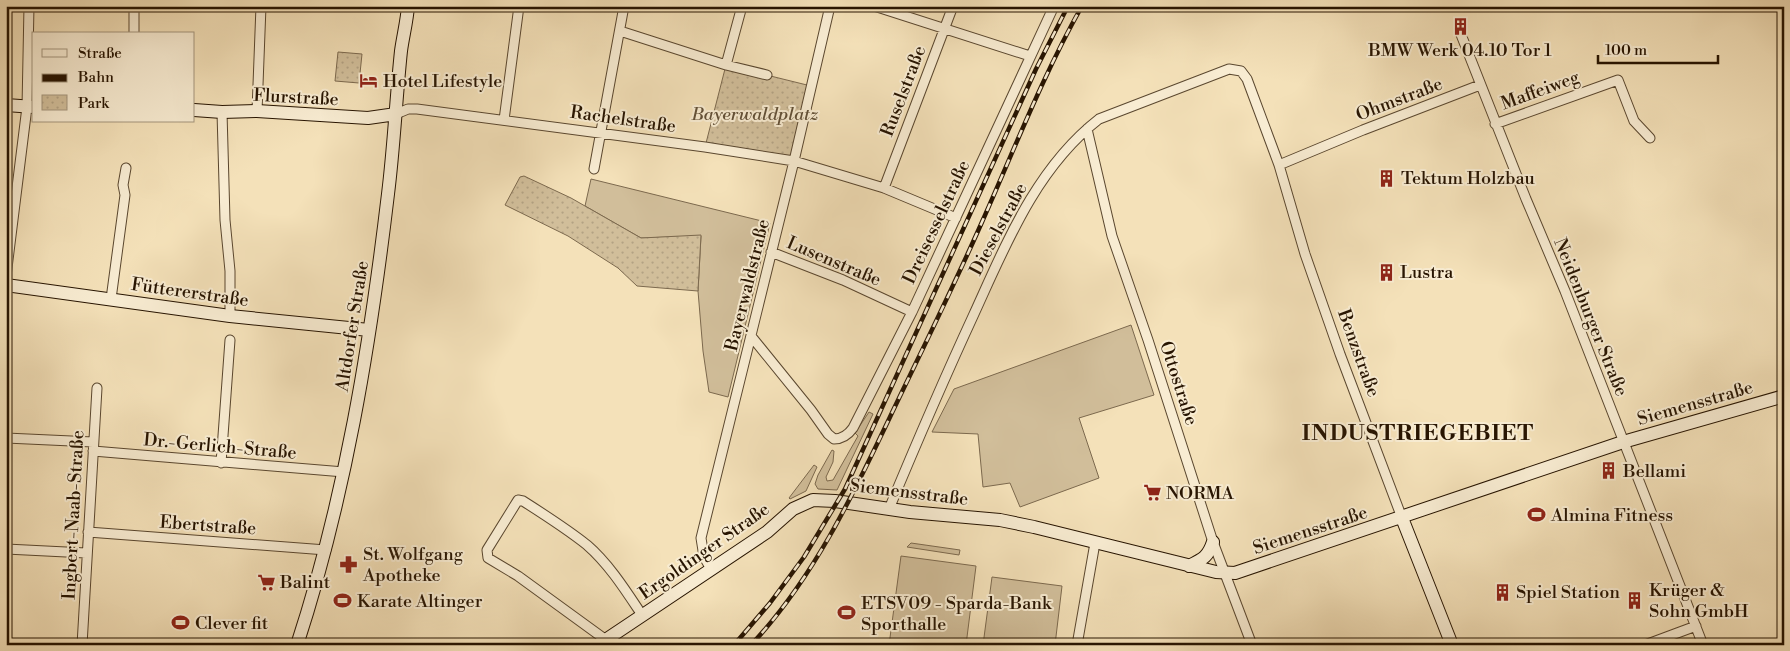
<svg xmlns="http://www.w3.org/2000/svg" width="1790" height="651" font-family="'Libre Bodoni',serif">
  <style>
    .grass { fill: #d1be9a; stroke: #7c694e }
    .park { fill: url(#park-dots); stroke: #7c694e }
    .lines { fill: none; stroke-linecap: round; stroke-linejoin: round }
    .street-casing { stroke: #5a472f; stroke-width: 11 }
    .secondary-casing { stroke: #271401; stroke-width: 14 }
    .street { stroke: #f8ecd2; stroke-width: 9 }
    .secondary { stroke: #f8ecd2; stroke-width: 12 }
    .rail-casing { stroke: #271401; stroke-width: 4.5 }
    .rail { stroke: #f8ecd2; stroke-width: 2.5; stroke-dasharray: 8; stroke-linecap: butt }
    .labels { text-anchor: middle; stroke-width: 4; stroke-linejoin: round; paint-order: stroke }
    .poi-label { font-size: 18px; fill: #271401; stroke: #f8ecd2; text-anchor: start }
    .street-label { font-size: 18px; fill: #271401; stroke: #f8ecd2 }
    .park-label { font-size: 18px; font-style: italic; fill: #625037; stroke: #f8ecd2 }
    .district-label { font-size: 22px; font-weight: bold; letter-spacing: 1px; fill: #271401; stroke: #f8ecd2 }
  </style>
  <defs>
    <pattern id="park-dots" width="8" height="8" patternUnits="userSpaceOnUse" patternTransform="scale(1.25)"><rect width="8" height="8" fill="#d1be9a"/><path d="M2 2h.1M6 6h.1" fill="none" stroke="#b3a283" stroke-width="1.8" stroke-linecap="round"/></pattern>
  </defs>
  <rect width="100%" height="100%" fill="#f4e1b9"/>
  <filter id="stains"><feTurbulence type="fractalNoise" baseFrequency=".004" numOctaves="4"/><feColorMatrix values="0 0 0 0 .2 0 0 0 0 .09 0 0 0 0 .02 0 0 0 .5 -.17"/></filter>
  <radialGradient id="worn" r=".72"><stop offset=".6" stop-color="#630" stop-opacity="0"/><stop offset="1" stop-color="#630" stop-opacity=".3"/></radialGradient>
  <path class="grass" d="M591,179L770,223L728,397L709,392L703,351L698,291L701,236L641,238L585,206Z
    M1131,325L1154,395L1079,418L1099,478L1020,507L1010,483L983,487L978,434L932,432L954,389Z
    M869,412L873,414L837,490L818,489L815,484L818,475L832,450L834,451L833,462L826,477L827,481L833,480L858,436L855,433Z
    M814,465L817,467L806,491L790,499L789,498Z
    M911,543L960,550L959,555L907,547Z
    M901,556L976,566L966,645H889Z
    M992,577L1062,586L1055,645H983Z"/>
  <path class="park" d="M338,52L362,54L359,83L335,81Z
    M726,65L811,86L794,161L705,147Z
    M524,176L571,198L641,238L701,235L698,291L637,286L618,268L568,236L505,205L520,177Z"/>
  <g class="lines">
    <defs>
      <path id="street" d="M874,6L1030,56
        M620,31L726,65L767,75
        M1460,32L1526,199L1565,291L1703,645
        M134,34V6
        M726,65L742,6
        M257,111L261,6
        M222,112L225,220L230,271V316
        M396,114L408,109H417L705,147L794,161L884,188L956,218
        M504,120L519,6
        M1495,124L1618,80L1634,121L1650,138
        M1087,129L1112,236L1148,340L1213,542L1252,645
        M1279,165L1363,130L1480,85
        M594,169L624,6
        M884,188L953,6
        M771,252L843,280L912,312
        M6,276L27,107L29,6
        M111,299L125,195L123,185L126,168
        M751,336L811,410L828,434L834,439C842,439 848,435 853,428L912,312L1054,6
        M6,438L93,442
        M93,451L344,472
        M221,463L230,340
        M889,509C916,444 944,379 974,314C1006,244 1036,168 1099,119L1229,69L1241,71L1247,79L1279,165L1305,254L1340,354L1402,518
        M88,532L326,550
        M6,549L86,553
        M711,569L704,557L701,538L794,161L830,6
        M606,640L518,576L488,558L487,550L518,500L523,501C545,515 567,529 587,545C609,564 626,591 642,615
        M82,645L97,388
        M1077,645L1095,543
        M1645,645L1696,626"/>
      <path id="secondary" d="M6,105L34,107
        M194,110L222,112L257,111L368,118L396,114
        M6,285L230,316L369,330
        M1402,518L1452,645
        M1189,566C1203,559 1208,557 1213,542
        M297,645C345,498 370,346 388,194C394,146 396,99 401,51C403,36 407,21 408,6
        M598,645L767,532L793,509L813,500L835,501L910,512L1000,520L1034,527L1216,572L1235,573L1623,442L1784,396"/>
    </defs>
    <use href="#street" class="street-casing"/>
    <use href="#secondary" class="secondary-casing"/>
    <use href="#street" class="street"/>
    <use href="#secondary" class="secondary"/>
    <defs>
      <path id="rail" d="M734,645L770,603L804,557L845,489L1036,69L1068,6
        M751,645C813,579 852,497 890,417C921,352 953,288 982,222C1014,150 1043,75 1082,6"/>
    </defs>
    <use href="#rail" class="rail-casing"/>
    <use href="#rail" class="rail"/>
  </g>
  <defs>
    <symbol id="building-bare" viewBox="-9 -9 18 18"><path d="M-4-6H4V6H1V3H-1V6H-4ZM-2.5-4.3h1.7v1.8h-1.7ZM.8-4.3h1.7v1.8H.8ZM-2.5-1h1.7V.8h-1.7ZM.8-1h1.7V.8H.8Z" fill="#8f2418" stroke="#f8ecd2" stroke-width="2.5" paint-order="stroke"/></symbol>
    <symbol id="hotel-bare" viewBox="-9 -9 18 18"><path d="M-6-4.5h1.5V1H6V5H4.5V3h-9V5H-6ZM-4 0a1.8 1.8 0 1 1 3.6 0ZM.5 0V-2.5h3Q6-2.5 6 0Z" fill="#8f2418" stroke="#f8ecd2" stroke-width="2.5" paint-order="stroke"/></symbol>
    <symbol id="supermarket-bare" viewBox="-9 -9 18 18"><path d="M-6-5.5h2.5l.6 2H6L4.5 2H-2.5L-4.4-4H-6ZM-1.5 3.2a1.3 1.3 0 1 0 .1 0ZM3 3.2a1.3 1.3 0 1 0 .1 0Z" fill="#8f2418" stroke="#f8ecd2" stroke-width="2.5" paint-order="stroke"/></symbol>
    <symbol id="stadium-bare" viewBox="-9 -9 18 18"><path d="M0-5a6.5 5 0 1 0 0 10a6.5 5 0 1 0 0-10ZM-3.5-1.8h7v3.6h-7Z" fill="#8f2418" stroke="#f8ecd2" stroke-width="2.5" paint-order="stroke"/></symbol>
    <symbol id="pharmacy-bare" viewBox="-9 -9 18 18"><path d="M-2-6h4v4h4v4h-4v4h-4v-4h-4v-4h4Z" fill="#8f2418" stroke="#f8ecd2" stroke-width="2.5" paint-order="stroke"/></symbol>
  </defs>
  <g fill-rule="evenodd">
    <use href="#building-bare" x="1448" y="14" width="25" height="25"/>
    <use href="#hotel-bare" x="356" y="68" width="25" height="25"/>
    <use href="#building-bare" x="1374" y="166" width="25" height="25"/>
    <use href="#building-bare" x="1374" y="260" width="25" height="25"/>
    <use href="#building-bare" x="1596" y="458" width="25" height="25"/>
    <use href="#supermarket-bare" x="1140" y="480" width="25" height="25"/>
    <use href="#stadium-bare" x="1524" y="502" width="25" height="25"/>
    <use href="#pharmacy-bare" x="336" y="552" width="25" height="25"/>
    <use href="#supermarket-bare" x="254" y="570" width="25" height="25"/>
    <use href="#building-bare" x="1490" y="580" width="25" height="25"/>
    <use href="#building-bare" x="1622" y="588" width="25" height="25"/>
    <use href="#stadium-bare" x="330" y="588" width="25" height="25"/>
    <use href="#stadium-bare" x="834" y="600" width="25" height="25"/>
    <use href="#stadium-bare" x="168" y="610" width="25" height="25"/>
  </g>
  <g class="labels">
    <g class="poi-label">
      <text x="1460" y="56" text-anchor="middle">BMW Werk 04.10 Tor 1</text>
      <text x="383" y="87">Hotel Lifestyle</text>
      <text x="1401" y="184">Tektum Holzbau</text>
      <text x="1400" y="278">Lustra</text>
      <text x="1623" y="477">Bellami</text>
      <text x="1166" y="499">NORMA</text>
      <text x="1551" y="521">Almina Fitness</text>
      <text x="363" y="560">St. Wolfgang<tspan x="363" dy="21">Apotheke</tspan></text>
      <text x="280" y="588">Balint</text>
      <text x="1649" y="596">Krüger &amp;<tspan x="1649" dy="21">Sohn GmbH</tspan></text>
      <text x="1516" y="598">Spiel Station</text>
      <text x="357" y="607">Karate Altinger</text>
      <text x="861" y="609">ETSV09 - Sparda-Bank<tspan x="861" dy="21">Sporthalle</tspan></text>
      <text x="195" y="629">Clever fit</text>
    </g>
    <g class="street-label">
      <text transform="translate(1540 90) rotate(-20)" y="6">Maffeiweg</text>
      <text transform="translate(903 91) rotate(-69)" y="6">Ruselstraße</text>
      <text transform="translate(296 97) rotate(3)" y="6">Flurstraße</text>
      <text transform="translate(1399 99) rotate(-21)" y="6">Ohmstraße</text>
      <text transform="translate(623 119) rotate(8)" y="6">Rachelstraße</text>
      <text transform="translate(936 222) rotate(-65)" y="6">Dreisesselstraße</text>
      <text transform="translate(998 229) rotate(-62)" y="6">Dieselstraße</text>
      <text transform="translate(834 261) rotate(23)" y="6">Lusenstraße</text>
      <text transform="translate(747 285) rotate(-76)" y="6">Bayerwaldstraße</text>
      <text transform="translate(190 292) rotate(8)" y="6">Füttererstraße</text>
      <text transform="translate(1591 317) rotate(68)" y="6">Neidenburger Straße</text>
      <text transform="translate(352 326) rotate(-81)" y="6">Altdorfer Straße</text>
      <text transform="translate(1359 353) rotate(70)" y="6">Benzstraße</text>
      <text transform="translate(1179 383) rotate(72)" y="6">Ottostraße</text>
      <text transform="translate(1695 403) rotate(-16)" y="6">Siemensstraße</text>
      <text transform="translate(220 446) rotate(5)" y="6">Dr.-Gerlich-Straße</text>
      <text transform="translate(909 492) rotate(7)" y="6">Siemensstraße</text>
      <text transform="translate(73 515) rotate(-87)" y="6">Ingbert-Naab-Straße</text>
      <text transform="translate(208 525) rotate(4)" y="6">Ebertstraße</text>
      <text transform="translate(1310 530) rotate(-18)" y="6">Siemensstraße</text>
      <text transform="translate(704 551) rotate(-35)" y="6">Ergoldinger Straße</text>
    </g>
    <g class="park-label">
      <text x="755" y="120">Bayerwaldplatz</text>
    </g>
    <g class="district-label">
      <text x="1418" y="440">INDUSTRIEGEBIET</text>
    </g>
  </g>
  <rect width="1790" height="651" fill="none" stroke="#f4e1b9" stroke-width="25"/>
  <rect x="8" y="8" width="1775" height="636" fill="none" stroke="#271401" stroke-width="2.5"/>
  <rect x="12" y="12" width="1765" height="626" fill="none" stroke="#271401"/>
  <rect x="32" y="32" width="162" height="90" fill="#f8ecd2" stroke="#a4967e"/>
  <rect x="42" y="49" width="25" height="8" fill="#f8ecd2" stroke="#a4967e"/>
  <text x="78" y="58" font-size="15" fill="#271401">Straße</text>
  <rect x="42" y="74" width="25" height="8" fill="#271401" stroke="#a4967e"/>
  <text x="78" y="82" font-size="15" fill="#271401">Bahn</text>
  <rect x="42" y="95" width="25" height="15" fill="url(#park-dots)" stroke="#a4967e"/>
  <text x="78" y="108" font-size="15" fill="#271401">Park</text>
  <path d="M1598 55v8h120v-8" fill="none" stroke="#271401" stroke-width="2.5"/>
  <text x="1605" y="55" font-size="15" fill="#271401" stroke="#f8ecd2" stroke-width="4" paint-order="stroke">100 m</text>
  <rect width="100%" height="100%" filter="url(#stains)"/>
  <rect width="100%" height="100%" fill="url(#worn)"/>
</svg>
